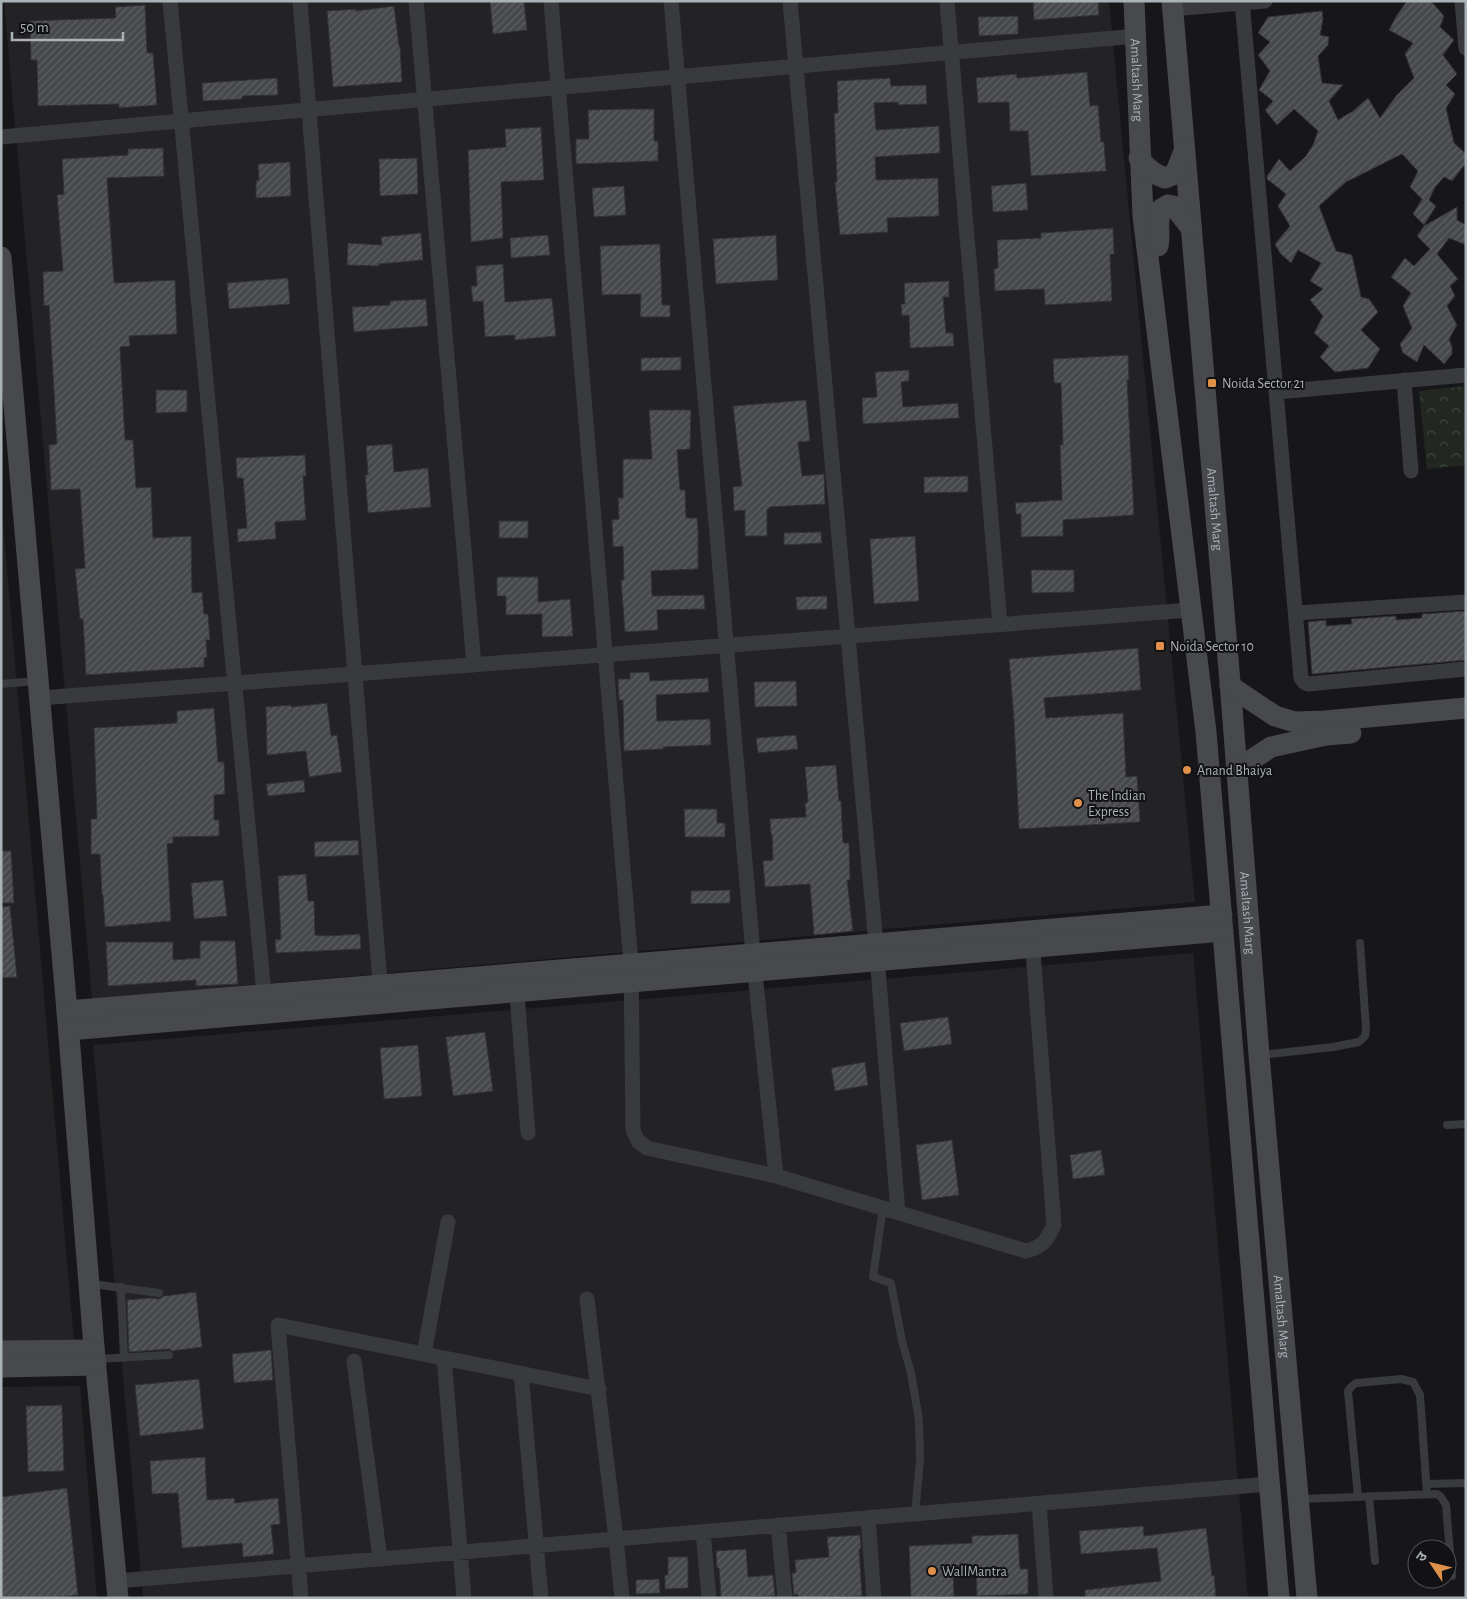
<svg xmlns="http://www.w3.org/2000/svg" width="1467" height="1599" font-family="'Alegreya Sans','Noto Sans Devanagari',sans-serif">
  <style>
    .built { fill: #232325 }
    .forest { fill: url(#forest-crowns) }
    .building { fill: url(#building-hatch); stroke: #313234 }
    .lines { fill: none; stroke-linecap: round; stroke-linejoin: round }
    .lane { stroke: #383a3d; stroke-width: 8 }
    .street { stroke: #383a3d; stroke-width: 15 }
    .secondary { stroke: #47494d; stroke-width: 21 }
    .poi-dot { fill: #df9049; stroke: #121214; stroke-width: 2 }
    .labels { text-anchor: middle; stroke-width: 4; stroke-linejoin: round; paint-order: stroke }
    .street-label { font-size: 14px; fill: #aab1b7; stroke: #121214 }
    .poi-label { font-size: 14px; fill: #aab1b7; stroke: #121214; text-anchor: start }
  </style>
  <defs>
    <pattern id="forest-crowns" width="20" height="18" patternUnits="userSpaceOnUse" patternTransform="scale(1.25)"><rect width="20" height="18" fill="#222821"/><path d="M2 6a3 3 0 1 1 6 0M12 15a3 3 0 1 1 6 0" fill="none" stroke="#3f453f"/></pattern>
    <pattern id="building-hatch" width="6" height="6" patternUnits="userSpaceOnUse" patternTransform="scale(1.25)"><rect width="6" height="6" fill="#46484b"/><path d="M-1 1l2-2M0 6l6-6M5 7l2-2" fill="none" stroke="#5e6063"/></pattern>
  </defs>
  <rect width="100%" height="100%" fill="#171719"/>
  <path class="built" d="M4,1H1109L1195,902L92,999Z
    M1,500L74,1341L1,1343Z
    M1193,953L1248,1598H143L93,1045Z
    M80,1386L97,1598H1V1387Z"/>
  <path class="forest" d="M1466,386V465L1427,469L1419,391Z"/>
  <path class="building" d="M490,1H524L527,30L493,34Z
    M1033,1H1098L1099,15L1034,20Z
    M1407,1H1431L1444,16L1440,27L1454,40L1443,55L1457,74L1446,85L1455,94L1446,108L1454,143L1466,154V163L1452,181L1444,177L1435,187L1429,200L1436,206L1424,225L1413,214L1422,199L1410,187L1418,171L1402,154L1346,182L1319,206L1336,251L1352,255L1361,297L1369,299L1378,312L1361,330L1380,349L1368,368L1335,372L1320,357L1329,346L1314,333L1323,316L1310,300L1323,289L1310,281L1321,263L1298,250L1291,263L1280,253L1275,244L1290,226L1278,206L1286,194L1267,179V176L1279,159L1290,171L1306,156L1313,145L1318,131L1294,109L1277,125L1265,110L1273,101L1259,90L1270,71L1258,55L1270,42L1258,33L1268,17L1322,11L1323,19L1320,35L1329,37L1328,45L1318,56L1322,83L1343,85L1329,101L1338,120L1353,111L1368,98L1380,118L1396,96L1414,78L1405,54L1413,43L1389,30L1397,15Z
    M145,5L147,53H153L157,105L119,108V104L38,106L37,60H31L30,21L116,18L115,7Z
    M394,6L399,46H400L402,82L333,87L327,11L356,9V11Z
    M1018,16V34L979,36L978,17Z
    M1087,72L1090,106L1098,105L1101,142H1104L1106,171L1031,176L1028,131H1010L1009,102L978,103L976,78L1016,74L1017,78Z
    M277,78L278,95L242,96V99L203,101L202,83Z
    M890,78L891,86L926,85L927,104L898,105V102L874,103L876,130L939,126L940,153L875,157L876,180L938,178L939,216L887,218L888,232L840,235L835,182H837L834,113H838L837,81Z
    M627,109H654V141H658V161L576,164V139H589L588,110Z
    M541,127L544,180L501,182L503,238L471,242L468,150L506,147L505,129Z
    M163,148L164,176L107,178L114,283L175,280L177,334L129,336L130,346L120,347L125,440H133L136,488L151,487L153,538L191,536L192,593L202,592L204,614H208L210,640H206L207,657L204,658V667L86,675L83,619H80L75,569L85,568L80,489L51,490L49,445L57,444L49,305L44,306L43,272L63,271L57,195L64,194L62,159L128,155V149Z
    M417,158L418,194L380,196L379,159Z
    M290,162L291,196L256,198V181L259,180L258,164Z
    M1026,183L1028,210L993,212L991,186Z
    M624,186L626,215L594,217L592,188Z
    M1457,207V220L1466,225V245L1449,238L1437,254L1458,279L1450,286L1455,296L1447,306L1457,325L1449,339L1452,347V354L1444,364L1424,345L1417,362L1403,353L1400,344L1412,328L1403,306L1411,293L1391,277L1405,258L1414,266L1430,249L1417,236L1424,226Z
    M1113,228L1114,254H1110L1112,301L1045,305L1044,289L995,291L994,269L998,268L997,240L1041,238V233Z
    M421,233L423,260L379,264V266L347,265L348,243L382,245L381,237Z
    M548,235L550,255L511,258L510,238Z
    M776,235L778,280L716,284L713,239Z
    M660,244L662,305H670V317H640L641,294L602,295L600,246Z
    M503,264L505,302L552,298L556,336L515,340V335L485,337L483,301L473,302L471,286H477L476,266Z
    M288,278L290,304L229,309L227,283Z
    M949,281V297H943L946,333H953L954,346L910,348L909,315L902,316L901,304H905L904,283Z
    M426,299L428,326L354,332L352,307L390,305V301Z
    M1128,355L1129,380H1127L1134,515L1063,520V536L1021,537V514H1016L1015,503L1062,500L1060,445H1063L1061,383H1054L1053,359Z
    M681,357V370L641,371V358Z
    M909,370V381L901,382L903,407L958,403L959,418L863,424L862,398L877,397L875,372Z
    M156,390H187V412L156,413Z
    M806,400L810,441L798,442L802,476L824,474L825,504L769,507V509H767V536H745V510L734,511L733,487L742,486L733,406Z
    M649,410H691L690,449L677,450L680,490H685L686,518H697L698,530V569L651,571L652,596L704,595L705,609L657,610L658,630L625,632L621,580H624L623,546L613,547L612,520L619,519L618,498H623V459H652Z
    M392,444L394,472L428,468L431,507L368,513L365,475L368,474L366,446Z
    M305,455L306,476H303L306,520L275,522L276,539L238,542L237,529L247,528L243,478H237L236,458Z
    M968,476V492L924,493V477Z
    M499,521H528V538H499Z
    M821,532L822,543L784,545V533Z
    M915,536L919,601L874,604L870,539Z
    M1031,570H1074V592L1032,593Z
    M497,577H538V602L570,599L573,636L542,637V614L506,615V596H497Z
    M827,596V609L797,610L796,597Z
    M1466,611V660L1312,674L1308,622L1326,620V626L1352,624L1351,619L1396,616V620L1422,618V614Z
    M1138,648L1141,690L1044,698L1046,718L1123,713L1126,777L1137,776L1140,822L1019,829L1014,720L1009,659Z
    M649,672L650,681L708,678L709,692L656,695L657,721L710,719L711,745L663,747V749L624,751L623,700H619L618,679H630V673Z
    M796,681L797,706L755,707L754,682Z
    M327,703L331,736L337,735L342,772L309,777L306,751L267,755L266,707L291,705V707Z
    M214,708L218,762H224L225,794L214,795V820H219V836L173,837V843L167,844L171,921L105,927L103,895H102L100,854H91V819H97L94,728L177,723V711Z
    M796,735L798,749L758,753L756,738Z
    M836,765L839,801H841L843,843H849L850,880H847L853,931L814,935L810,884L765,887L763,861L773,860L772,834H771L770,819L806,817L805,803L808,802L805,767Z
    M304,780L305,792L268,796L266,784Z
    M684,809H717V823H725V837H685Z
    M358,840L359,855L315,857L314,842Z
    M1,851H11L14,903H1Z
    M306,874L308,901H314L315,935L327,936L360,934L361,949L276,953L275,940L281,939L278,876Z
    M223,880L227,916L194,919L191,883Z
    M730,890V903L691,904V891Z
    M10,906L17,977L1,978V907Z
    M200,941H235L238,984L196,986V980L108,986L106,942H173V960L200,958Z
    M948,1017L952,1044L904,1051L900,1023Z
    M485,1032L493,1091L453,1096L446,1037Z
    M418,1045L422,1096L384,1099L380,1048Z
    M865,1062L868,1085L835,1091L831,1068Z
    M952,1140L959,1195L922,1200L916,1145Z
    M1101,1150L1105,1175L1073,1179L1070,1155Z
    M196,1292L202,1347L172,1351L169,1349L129,1352L127,1300L151,1298L159,1299L164,1296Z
    M271,1350L273,1380L234,1383L232,1354Z
    M199,1379L204,1429L140,1436L135,1385Z
    M62,1405L64,1471L28,1472L26,1406Z
    M205,1457L207,1500L234,1498L235,1503L278,1498L280,1524L271,1525L274,1554L243,1557L242,1543L182,1548L178,1493L152,1494L150,1461Z
    M67,1488L78,1595L53,1598H1V1497Z
    M1143,1526L1144,1536L1206,1528L1212,1576L1214,1575L1216,1598H1085V1590L1161,1581L1157,1548L1081,1554L1079,1531Z
    M1018,1534L1020,1569H1028V1594L977,1596L976,1565L953,1566L954,1596L911,1598L909,1546L972,1543V1536Z
    M860,1535L861,1548L859,1549L862,1596L798,1598V1594L794,1595L792,1573H796L795,1560L829,1557L827,1537Z
    M746,1549L748,1577L773,1575L775,1596L721,1598L719,1568H717L716,1551Z
    M668,1557H688V1588L665,1589V1575H668Z
    M659,1579L660,1593L636,1594V1580Z"/>
  <g class="lines">
    <path class="lane" d="M1,684L37,681
      M1261,1055L1333,1047L1359,1042L1365,1036L1366,1028L1360,943
      M1447,1125L1466,1124
      M883,1207L873,1277L891,1283L902,1341L911,1373L919,1420L920,1460L915,1514
      M92,1284L159,1293
      M121,1287L124,1358
      M96,1359L169,1355
      M1427,1484L1466,1483
      M1369,1496L1375,1561
      M1358,1497L1348,1391L1351,1387L1356,1383L1401,1379L1413,1382L1420,1395L1427,1494
      M1301,1499L1437,1494L1441,1497L1446,1505L1452,1576"/>
    <path class="street" d="M170,1L265,1004
      M300,1L381,994
      M416,1L474,665
      M551,1L631,964L633,1130L638,1141L647,1148L776,1176L1026,1251C1043,1247 1047,1240 1054,1225L1032,939
      M671,1L753,954L776,1176
      M790,1L876,944L898,1212
      M947,1L1000,624
      M1242,1L1301,678L1304,682L1308,684L1466,669
      M1462,1L1466,48
      M1172,9L1265,1
      M1,137L1136,36
      M1404,380L1411,471
      M1277,392L1466,375
      M1296,613L1466,602
      M40,698L1190,610
      M516,982L528,1133
      M587,1299L616,1539L622,1598
      M424,1354L448,1222
      M444,1358L464,1598
      M354,1361L380,1559
      M521,1373L541,1598
      M1039,1503L1046,1598
      M868,1518L874,1598
      M778,1525L785,1598
      M703,1532L709,1598
      M117,1581L1269,1484
      M301,1598L278,1325L599,1389"/>
    <g class="secondary">
      <path id="s1" d="M1134,1L1143,216L1206,732L1279,1598"/>
      <path id="s2" d="M1172,1L1230,682L1259,1055L1307,1598"/>
      <path d="M1139,158C1147,168 1153,174 1165,178L1175,174L1184,151"/>
      <path d="M1158,246C1161,232 1156,224 1161,209L1168,205L1174,206L1191,228"/>
      <path d="M1,257L67,1011L95,1359L118,1598"/>
      <path d="M1230,686L1275,716L1295,722L1325,721L1466,708"/>
      <path d="M1236,770L1271,747L1326,735L1351,733"/>
      <path d="M67,1011L1222,915"/>
      <path d="M69,1030L1223,931"/>
      <path d="M1,1351L94,1350"/>
      <path d="M1,1367L96,1365"/>
    </g>
  </g>
  <g class="poi-dot">
    <rect x="1207" y="378" width="10" height="10" rx="2.5"/>
    <rect x="1155" y="641" width="10" height="10" rx="2.5"/>
    <circle cx="1187" cy="770" r="5"/>
    <circle cx="1078" cy="803" r="5"/>
    <circle cx="932" cy="1571" r="5"/>
  </g>
  <g class="labels">
    <g class="street-label">
      <text dy="5" stroke="none"><textPath href="#s1" startOffset="79">Amaltash Marg</textPath></text>
      <text dy="5" stroke="none"><textPath href="#s2" startOffset="510">Amaltash Marg</textPath></text>
      <text dy="5" stroke="none"><textPath href="#s2" startOffset="915">Amaltash Marg</textPath></text>
      <text dy="5" stroke="none"><textPath href="#s2" startOffset="1320">Amaltash Marg</textPath></text>
    </g>
    <g class="poi-label">
      <text x="1222" y="388">Noida Sector 21</text>
      <text x="1170" y="651">Noida Sector 10</text>
      <text x="1197" y="775">Anand Bhaiya</text>
      <text x="1088" y="800">The Indian<tspan x="1088" dy="16">Express</tspan></text>
      <text x="942" y="1576">WallMantra</text>
    </g>
  </g>
  <rect width="1467" height="1599" fill="none" stroke="#aab1b7" stroke-width="5"/>
  <g transform="translate(1432 1564) rotate(305)"><circle r="24" fill="#121214" stroke="#4f5255"/>
  <path d="M0-4L9 19L0 12L-9 19Z" fill="#df9049"/>
  <text y="-8" font-size="14" font-weight="bold" text-anchor="middle" fill="#aab1b7">उ</text>
  </g>
  <path d="M12 32v8h111v-8" fill="none" stroke="#aab1b7" stroke-width="2.5"/>
  <text x="20" y="32" font-size="15" fill="#aab1b7" stroke="#121214" stroke-width="4" paint-order="stroke">50 m</text>
</svg>
